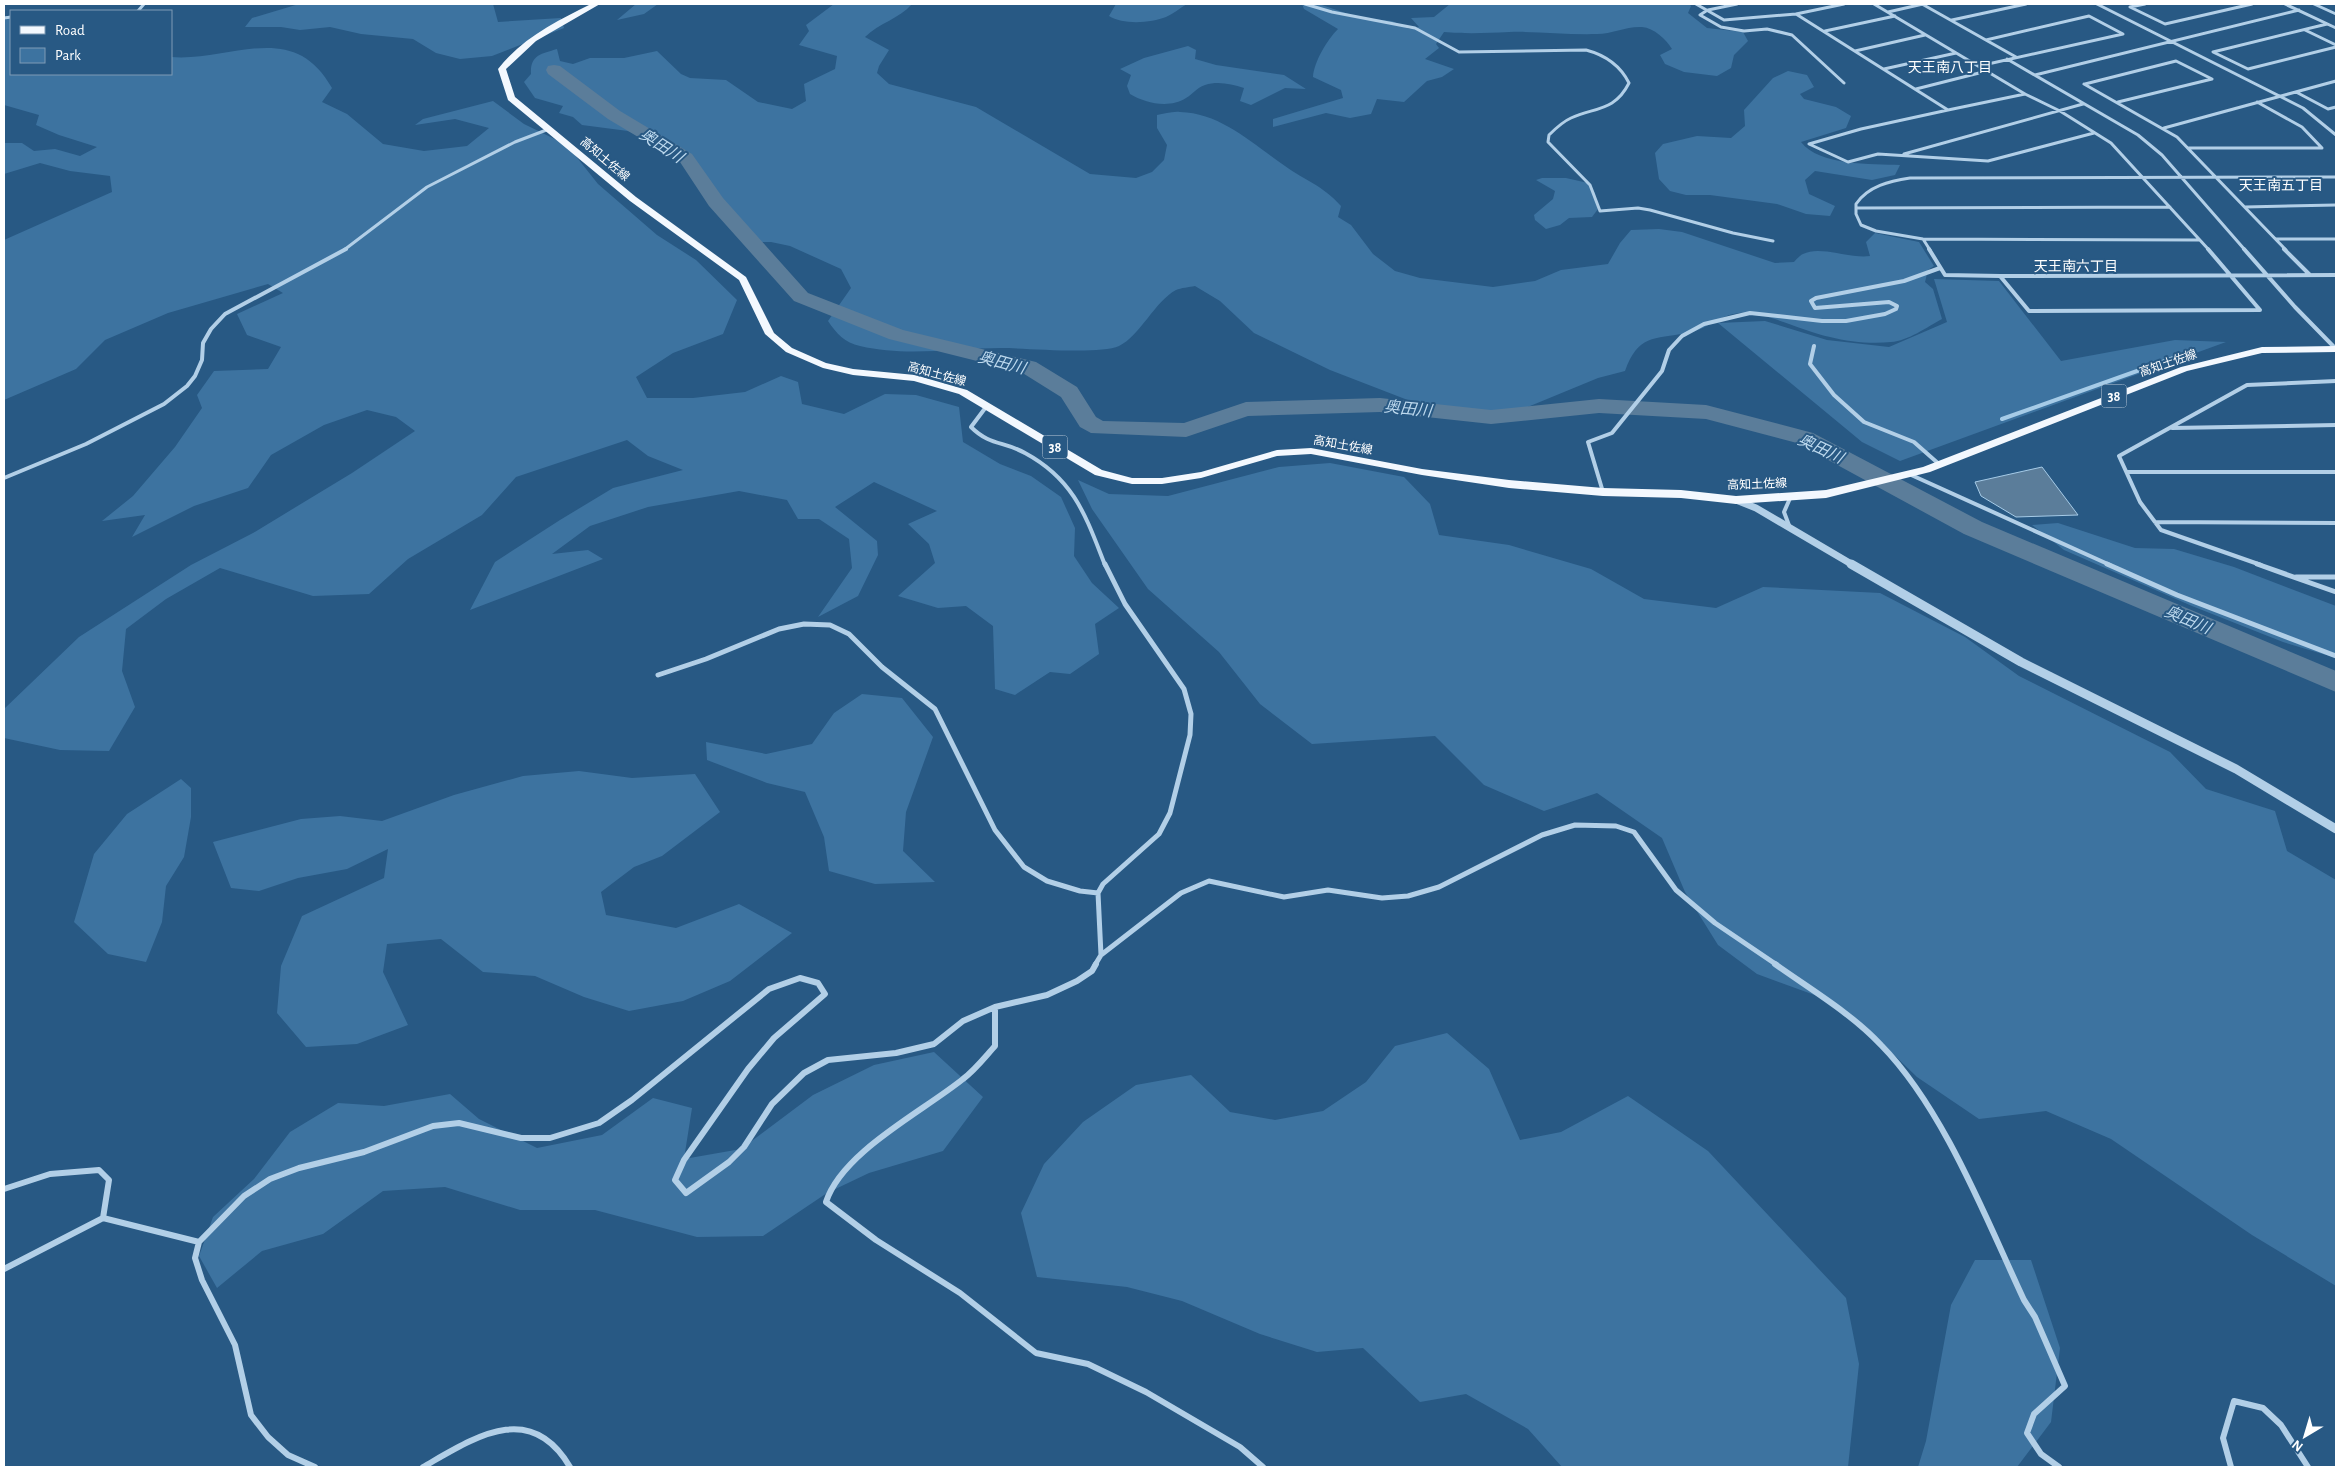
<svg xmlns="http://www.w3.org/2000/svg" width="2340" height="1471" font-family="'Alegreya Sans','Noto Sans JP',sans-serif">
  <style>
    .green { fill: #3d73a0 }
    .water { fill: #5b7d9a; stroke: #a6cbe7 }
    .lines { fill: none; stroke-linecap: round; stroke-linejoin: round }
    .stream { stroke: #a6cbe7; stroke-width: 4 }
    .river { fill: #5b7d9a; fill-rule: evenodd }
    .minor-far3 { stroke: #b2cfe7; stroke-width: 3 }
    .minor-far2 { stroke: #b2cfe7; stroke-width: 4 }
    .minor-far1 { stroke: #b2cfe7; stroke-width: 5 }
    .minor { stroke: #b2cfe7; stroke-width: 6 }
    .tertiary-far1 { stroke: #b2cfe7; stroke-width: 7 }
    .tertiary { stroke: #b2cfe7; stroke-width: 9 }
    .primary { fill: #f3f8fe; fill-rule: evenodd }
    .labels { text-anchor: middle; stroke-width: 4; stroke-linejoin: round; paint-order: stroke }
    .far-street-label { font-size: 12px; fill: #fff; stroke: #285984 }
    .far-neighbourhood-label { font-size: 14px; fill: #fff; stroke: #285984 }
    .shield { fill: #285984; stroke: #becdda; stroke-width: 1 }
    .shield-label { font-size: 14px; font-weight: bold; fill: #fff }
    .water-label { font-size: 16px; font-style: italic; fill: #bdd9ee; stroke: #285984 }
  </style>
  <rect width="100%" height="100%" fill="#285984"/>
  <path class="green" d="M299,4H493L498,22L561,18L564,28L492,56L460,59L436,53L413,39L361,34L330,27L300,30L281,27H245L252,18Z
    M636,4H658L644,14L617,20Z
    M834,4H912C899,19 879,23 865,37L889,50L879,66L877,73L889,84L976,107L1090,174L1136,178L1152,172L1164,160L1167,145L1157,128V115C1164,114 1173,111 1180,112C1221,113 1253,144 1285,166C1306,181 1322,185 1341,206L1338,217L1351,225L1373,254L1395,271L1420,278L1493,287L1535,281L1561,270L1608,264L1620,243L1631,230L1659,229L1682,232L1775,263L1794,262C1796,260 1800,255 1803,254C1820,245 1850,259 1870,256L1866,242L1875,233L1919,242L1934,266L1928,270L1925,282L1933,289L1942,319C1927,327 1908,341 1891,342C1872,344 1849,342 1830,337C1804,332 1765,311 1739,313C1716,316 1707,330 1687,333C1653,339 1638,335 1625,371L1598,378L1511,414L1448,413L1418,404L1330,370L1254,333L1220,301L1195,286C1189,287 1181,288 1176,290C1155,301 1140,336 1119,346C1099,355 1027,348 1001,348C955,348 906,357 860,346C845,343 836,333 828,321L851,288L841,269L790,246L771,242H744L732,222L711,195L697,166L674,149L628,131L582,125L573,117L559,113L563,106L535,98L524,82L531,74C530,55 541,54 557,49L560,61L573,64L590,58H624L657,51L681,74L690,78L726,80L758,102L792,109L806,101L804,84L835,69L837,56L799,45L809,31L806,25Z
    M1116,4H1187C1180,8 1173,14 1166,17C1151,23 1123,25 1109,16Z
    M1302,4H1319L1360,18L1392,21L1409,29L1419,27L1411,18L1434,17L1450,4H1689L1691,6L1688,13L1707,28L1743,32L1748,41L1734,55L1731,68L1717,76L1684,72L1665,64L1660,55L1672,49C1666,39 1654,28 1642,27C1627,26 1612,34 1597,34C1567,35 1538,31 1509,32C1486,33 1467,34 1444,32L1436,44L1439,48L1425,59L1454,69L1442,77L1427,81L1404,102L1377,99L1371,114L1350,118L1326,113L1273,127V119L1343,98L1341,90L1313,77C1314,62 1327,40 1338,29L1304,9Z
    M4,16L11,17V74H171V57C231,62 293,18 332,88L322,102L347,114L383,144L424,151L467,146L489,128L455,119L415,125L423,119L493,101L524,124L567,145L598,184L657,235L696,260L737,300L723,334L673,353L636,377L647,398H693L745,392L781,376L798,382L802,404L844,414L885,394L916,395L959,407L963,442L1000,464L1031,476L1061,497L1075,528L1074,556L1092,583L1119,608L1095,624L1099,654L1070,674L1050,672L1015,695L995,689L993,626L966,606L938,608L898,596L935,563L929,544L908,524L937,511L874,482L835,507L877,541L878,555L858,596L818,617L852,568L849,539L819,519H798L787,500L739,491L648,507L590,526L552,554L588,550L603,559L470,610L495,562L560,520L613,488L683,470L648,456L627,440L516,477L482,515L408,559L369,594L313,596L220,568L166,599L126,629L122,671L135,707L109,751L60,750L4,738V709L79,637L191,565L253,533L352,473L415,431L396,417L367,410L324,425L271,455L248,488L194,506L132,537L145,515L102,521L133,496L175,447L202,408L197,395L214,371L268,369L281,347L247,335L237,314L283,293L268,284L168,313L105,340L76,369L4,400V240L112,192L110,176L70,171L40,163L4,174V143H22L34,151L55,149L80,156L97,147L59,135L36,125L39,115L4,105Z
    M1188,46L1196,50L1195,59L1216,65L1284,75L1306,89L1285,88L1251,105L1240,101L1244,88C1231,84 1218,81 1205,85C1196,88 1193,94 1186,98C1169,109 1145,103 1130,94L1127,86L1131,75L1120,69L1144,58Z
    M1788,71L1807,75L1814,87L1800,94L1804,99L1836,107L1851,116L1846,128L1801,142C1819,166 1872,164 1900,165L1895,175L1872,180L1815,171L1805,180L1809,194L1835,206L1830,216L1806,214L1777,204L1710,195H1686L1670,191L1659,179L1655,153L1663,144L1697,136L1731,138L1745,126L1744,110L1773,78Z
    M1542,178H1566L1588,183L1595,193L1598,209L1592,217L1569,218L1560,225L1546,229L1535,220L1534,215L1553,199L1555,191L1536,180Z
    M1934,279L1999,281L2061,361L2175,340L2226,342L1900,461L1862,442L1718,323L1765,321L1827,340L1889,347L1947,322Z
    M1330,463L1404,477L1430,504L1439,535L1509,545L1591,569L1644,599L1716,608L1763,587L1880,593L1965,637L2019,676L2170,752L2206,789L2275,811L2287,851L2336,880V1286L2252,1235L2111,1139L2046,1111L1979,1119L1917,1077L1863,1025L1820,997L1757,974L1718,945L1685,892L1662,838L1597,793L1544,811L1484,785L1435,736L1312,744L1260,704L1219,652L1148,589L1092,509L1078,480L1109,494L1168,496L1279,467Z
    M2058,523L2135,548L2174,549L2234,567L2336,606V658L2283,642L2192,606L2064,550L2032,525Z
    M862,694L902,698L933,737L906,812L903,851L935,882L875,884L829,871L824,837L805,792L767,783L707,760L706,742L766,754L812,744L834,713Z
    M579,771L632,778L695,774L720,812L662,856L634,867L601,892L606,915L676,928L739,904L792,933L730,981L683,1001L629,1011L584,997L535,976L483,972L441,939L387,944L383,972L408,1025L357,1044L306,1047L277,1013L281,966L302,916L384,878L388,849L347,869L298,878L259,891L231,888L213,842L301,819L340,816L382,821L454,795L523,776Z
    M181,779L191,788V817L184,857L166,886L162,922L146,962L108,954L74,922L94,854L127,814Z
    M1447,1033L1489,1069L1520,1140L1561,1132L1628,1096L1708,1151L1846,1298L1859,1364L1848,1467H1562L1528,1429L1466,1394L1420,1402L1363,1348L1317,1352L1260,1334L1182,1301L1127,1287L1037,1277L1021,1213L1044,1164L1083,1122L1136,1085L1191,1075L1230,1112L1275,1120L1323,1111L1366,1082L1395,1046Z
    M934,1052L983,1097L943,1151L869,1173L827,1193L763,1236L697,1237L595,1210H520L445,1187L383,1191L323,1234L262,1251L217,1288L199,1256L213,1217L254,1179L290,1132L338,1103L384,1106L450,1094L479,1119L537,1148L602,1135L653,1098L692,1108L684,1159L741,1149L813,1095L874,1065Z
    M1975,1260H2031L2060,1348L2051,1422L2017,1467H1918L1926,1441L1951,1305Z"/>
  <path class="water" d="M2042,467L2078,515L2016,517L1981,496L1975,482Z"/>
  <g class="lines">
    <path class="stream" d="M2002,419L2182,355"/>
    <path class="river" d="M554,65L560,66L620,111L692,154L723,198L808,293L903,330L1036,362L1077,387L1096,417L1103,421L1184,423L1246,402L1380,398L1491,410L1599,399L1706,405L1813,433L1982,522L2336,671V692L1964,534L1797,443L1706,419L1599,413L1491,424L1380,412L1248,416L1186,437L1091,433L1080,427L1061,397L1021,372L889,339L794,301L709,206L680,162L608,119L548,74L546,70L548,66Z"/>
    <path class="minor-far3" d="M1305,4L1332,12L1415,28L1459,52L1586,50C1605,55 1620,65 1629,83C1615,111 1596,107 1571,118C1562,122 1555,129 1549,135L1548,142L1590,185L1600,211L1638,208L1650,210L1733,233L1773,241
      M1696,4L1724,20L1796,14L1948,110L1861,129L1809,144L1848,162L1878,154L1988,161L2094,133
      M1874,4L2025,94L2060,111L2111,143L2209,250
      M1922,4L2016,57
      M2097,4L2303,108L2336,135
      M2145,4L2130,7L2165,24L2252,4
      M2285,4L2336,28
      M2314,4L2336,14
      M1708,10L1737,4
      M138,11L144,4
      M1706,11L1700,15L1721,27L1744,31L1767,29L1792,35L1844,83
      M1888,12L1923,4
      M1796,14L1844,4
      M4,18L11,17
      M1952,20L2026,4
      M2327,24L2213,52L2248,69L2336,47
      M2305,30L2336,45
      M1825,31L1895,16
      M1855,51L1925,35
      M2007,59L2138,135L2162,155L2245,250
      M1979,66L2123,34L2089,16L1986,40
      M1884,69L1956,53
      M2035,75L2299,10
      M2084,84L2177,137L2286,250
      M2085,84L2176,61L2212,79L2118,102
      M1916,89L1987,71
      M2296,92L2328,109L2336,107
      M1948,110L2025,94
      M2164,128L2336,81
      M2188,148H2322L2302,127L2257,102
      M1904,154L2083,104
      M2245,207L2336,205
      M1857,208L2170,207
      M1923,239L1930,250
      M2276,239H2336
      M2199,240L1923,239L1876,231L1861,225L1856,214V204C1868,186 1890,181 1910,178L2336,177
      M344,250L427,187L515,142L549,129"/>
    <path class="minor-far2" d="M1929,249L1945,275L2000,276L2029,311L2260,310L2208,249
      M2244,249L2295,307L2336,349
      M2284,249L2310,275
      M2000,276L2336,275
      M1814,346L1810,364L1834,395L1864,422L1914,442L1940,465
      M986,407L971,427C990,446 1004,441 1025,453C1075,480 1086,517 1105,565
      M2172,428L2336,425
      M2127,472H2336
      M1909,474L2110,565
      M4,478L86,444L164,404L187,386L195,376L202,360L203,343L211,329L225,314L346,249
      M1603,492L1588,442L1612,433L1662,371L1669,350L1682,336L1704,324L1750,313L1822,321H1846L1885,314L1896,309L1897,306L1889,302L1815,308L1811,301L1816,298L1904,281L1940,268
      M2155,522L2336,523
      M1790,528L1784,512L1791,496
      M2261,565L2161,530L2140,502L2119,456L2247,385L2336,381"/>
    <path class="minor-far1" d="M2107,564L2177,595L2336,656
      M2257,564L2336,592
      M2296,577H2336
      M658,675L706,659L779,629L804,624L830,625L849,634L882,667L935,709L995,830L1024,867L1047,881L1080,891L1098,893
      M1101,955L1098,893L1103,884L1159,834L1170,813L1190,735L1191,714L1184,689L1125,604L1105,564
      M1095,965L1101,955L1181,893L1209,881L1284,897L1328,890L1382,898L1408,896L1439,887L1542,835L1575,825L1616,826L1634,832L1676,890L1715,923L1777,965"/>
    <path class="minor" d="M1775,964C1810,989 1851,1013 1881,1045C1944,1109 1986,1219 2024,1300L2035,1317L2065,1386L2034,1414L2027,1433L2041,1454L2059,1467
      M995,1007V1046C985,1057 975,1070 963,1079C922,1112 842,1152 826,1202L876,1240L960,1293L1036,1353L1088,1364L1146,1392L1240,1447L1263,1467
      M4,1189L50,1174L99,1170L109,1180L103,1218
      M4,1269L103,1218L199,1242
      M315,1467L288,1455L268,1437L251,1415L235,1345L202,1280L195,1258L199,1242L244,1196L270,1179L299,1168L364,1152L433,1126L459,1123L521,1138H550L599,1123L632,1100L769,989L800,978L818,983L825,994L774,1038L748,1069L684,1160L675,1180L686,1193L729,1162L744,1147L772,1104L804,1073L828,1060L896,1053L934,1044L963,1021L995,1007L1047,995L1077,981L1092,971L1096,964
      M423,1467C474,1438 530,1399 570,1467
      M2231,1467L2223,1438L2234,1401L2263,1408L2281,1425L2308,1467"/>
    <path class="tertiary-far1" d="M1736,500L1756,508L1853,565"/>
    <path class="tertiary" d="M1851,564L2021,662L2236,769L2336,829"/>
    <path class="primary" d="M591,4H600L536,41L506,69L515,97L636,197L746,277L774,333L792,348L826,363L853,369L915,375L967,390L1102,470L1132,478H1162L1201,472L1277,450L1311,448L1422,469L1509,480L1603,488L1681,490L1736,496L1826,490L1923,467L2181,367L2262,347L2336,346V352L2262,353L2187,371L1930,472L1826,498L1736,504L1681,498L1603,496L1509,488L1422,475L1311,454L1277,456L1201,478L1162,484H1132L1095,475L959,394L914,381L853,375L823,368L786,352L765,334L739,280L630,201L508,100L498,69C522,38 557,21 591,4Z"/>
  </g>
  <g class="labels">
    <g class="far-street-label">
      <text transform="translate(605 159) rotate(40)" y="4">高知土佐線</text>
      <text transform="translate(2168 363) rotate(-19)" y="4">高知土佐線</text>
      <text transform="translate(937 374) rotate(15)" y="4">高知土佐線</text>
      <text transform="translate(1343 445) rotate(10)" y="4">高知土佐線</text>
      <text transform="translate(1757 484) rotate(-2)" y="4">高知土佐線</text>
    </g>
    <g class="far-neighbourhood-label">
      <text x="1950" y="72">天王南八丁目</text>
      <text x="2281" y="190">天王南五丁目</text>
      <text x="2076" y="271">天王南六丁目</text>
    </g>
    <g class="shield">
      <rect x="2101.5" y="384.5" width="25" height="23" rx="4"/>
      <rect x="1042.5" y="435.5" width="25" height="23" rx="4"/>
    </g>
    <g class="shield-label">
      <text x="2114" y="401">38</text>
      <text x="1055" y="452">38</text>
    </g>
    <g class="water-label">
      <text transform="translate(662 145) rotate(33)" y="6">奥田川</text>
      <text transform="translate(1002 362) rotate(15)" y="6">奥田川</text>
      <text transform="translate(1408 408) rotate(6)" y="6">奥田川</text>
      <text transform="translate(1821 448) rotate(25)" y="6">奥田川</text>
      <text transform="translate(2188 619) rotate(23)" y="6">奥田川</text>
    </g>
  </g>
  <rect width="2340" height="1471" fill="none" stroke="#ffffff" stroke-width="10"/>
  <rect x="10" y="10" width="162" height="65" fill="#285984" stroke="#7e9bb5"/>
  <rect x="20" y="26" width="25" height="8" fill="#f3f8fe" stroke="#7e9bb5"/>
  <text x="55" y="35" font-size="15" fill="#ffffff">Road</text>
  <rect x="20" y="48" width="25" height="15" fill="#3d73a0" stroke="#7e9bb5"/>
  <text x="55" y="60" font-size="15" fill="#ffffff">Park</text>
  <g transform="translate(2305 1436) rotate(218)" stroke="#285984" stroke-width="4" paint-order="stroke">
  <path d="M0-4L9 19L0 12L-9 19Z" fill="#ffffff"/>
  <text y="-8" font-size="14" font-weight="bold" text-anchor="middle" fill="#ffffff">N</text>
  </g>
</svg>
